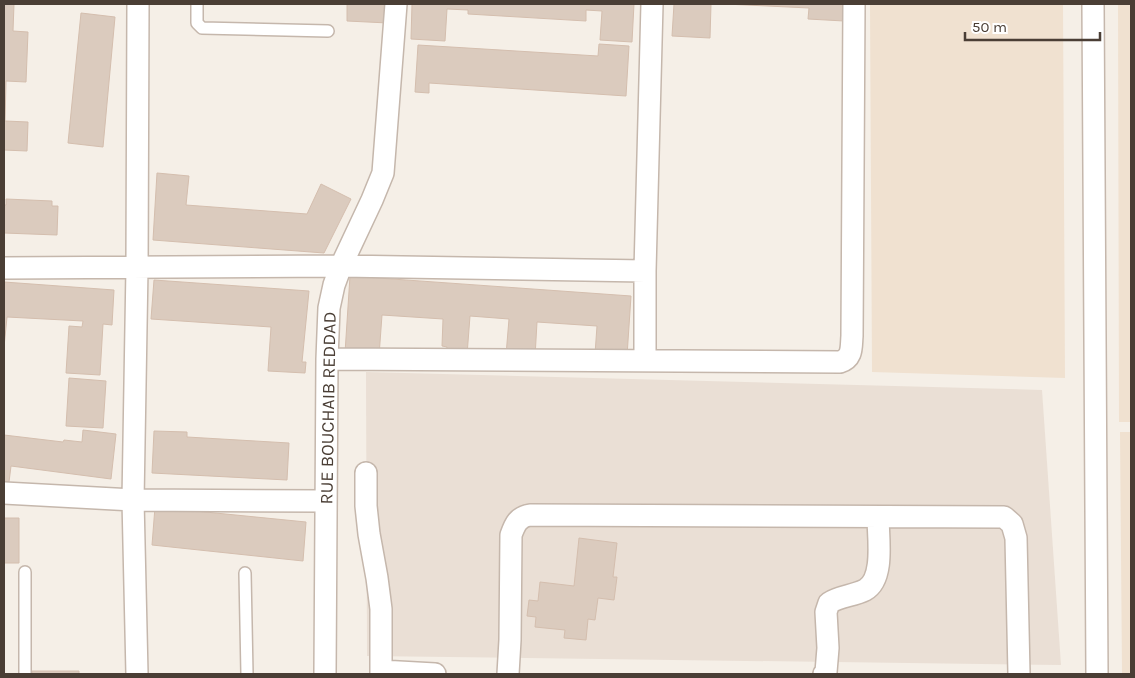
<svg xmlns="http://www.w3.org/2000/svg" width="1135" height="678" font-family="Karla,sans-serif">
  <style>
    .residential { fill: #eadfd5 }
    .education { fill: #f0e1d0 }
    .building { fill: #dbcbbe; stroke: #d4beae }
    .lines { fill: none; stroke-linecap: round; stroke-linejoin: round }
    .lane-casing { stroke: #c5b7ac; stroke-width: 14 }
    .street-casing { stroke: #c5b7ac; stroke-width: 24 }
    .lane { stroke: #fff; stroke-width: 11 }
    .street { stroke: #fff; stroke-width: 21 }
    .labels { text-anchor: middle; stroke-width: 4; stroke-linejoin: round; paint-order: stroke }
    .street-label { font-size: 18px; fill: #4a3e35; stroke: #fff }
  </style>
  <rect width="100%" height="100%" fill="#f5efe7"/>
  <path class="residential" d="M366,372L1042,390L1061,665L367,656Z"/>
  <path class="education" d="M870,4H1063L1065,378L872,372Z
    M1118,4H1131V422H1119Z
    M1120,432H1131V674H1122Z"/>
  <path class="building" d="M4,4H14L13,31L28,32L26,82L6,81L5,121L28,122L27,151L4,150Z
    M347,4H389L388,23L347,21Z
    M412,4H634L632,42L600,40L602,11L586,10V21L468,14V10L447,9L445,41L411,39Z
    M674,4H711L710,38L672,36Z
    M725,4H845L844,21L808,19L809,8Z
    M81,13L115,17L103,147L68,143Z
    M599,44L629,46L626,96L429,83V93L415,92L418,45L598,56Z
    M157,173L189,176L186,205L307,214L321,184L351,199L324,253L153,240Z
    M6,199L52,201V206H58L57,235L4,233V205H6Z
    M350,276L631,296L627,356L595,354L597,326L537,322L535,357L506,355L509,319L470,316L467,355L446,354L447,347L442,346L443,319L382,315L379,356L345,353Z
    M154,280L309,291L302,362H306L305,373L268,371L271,327L151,319Z
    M4,282L114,290L112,325L103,324L100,375L66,373L69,326L82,327L83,321L7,317L4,347Z
    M69,378L106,381L103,428L66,426Z
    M83,430L116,434L111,479L11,466L9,482H4V435L63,442L64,440L82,442Z
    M154,431L187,432V437L289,443L287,480L152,473Z
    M155,507L306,522L303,561L152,545Z
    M4,518H19V563H4Z
    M579,538L617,543L613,577H617L614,600L598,598L595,620L588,619L586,640L564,638L565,630L535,627L536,617L527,616L529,600L538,601L540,582L574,586Z
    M32,671H79V674H32Z"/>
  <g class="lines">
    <defs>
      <path id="lane" d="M197,4V23L202,28L328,31
        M25,572V674
        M245,573L247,674"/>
      <path id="street" d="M1093,4L1097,674
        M4,268L341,266L645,271
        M327,359L840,362C853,358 851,347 852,336L854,4
        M645,361V271L652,4
        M366,473V506L369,534L377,578L381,609V674
        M4,493L133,500L325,501
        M381,671L435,674
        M137,674L133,500L137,268L138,4
        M325,674L327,359L329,308L334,285L341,266L372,200L383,173L396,4
        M508,674L510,640L511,535C515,524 518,517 530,515L1004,517L1012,524L1016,538L1019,674
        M824,674L826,672L828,648L826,612L829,603C840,596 853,596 865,590C885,579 878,537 878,517"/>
    </defs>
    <use href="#lane" class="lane-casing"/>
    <use href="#street" class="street-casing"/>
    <use href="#lane" class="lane"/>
    <use href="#street" class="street"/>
  </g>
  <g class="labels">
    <g class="street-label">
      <text transform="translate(328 408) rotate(-89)" y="6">RUE BOUCHAIB REDDAD</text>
    </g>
  </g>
  <rect width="1135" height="678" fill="none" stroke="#4a3e35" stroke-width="10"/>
  <path d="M965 32v8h135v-8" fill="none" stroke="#4a3e35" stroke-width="2.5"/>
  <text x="972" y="32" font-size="15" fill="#4a3e35" stroke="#ffffff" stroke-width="4" paint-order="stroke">50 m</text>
</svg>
